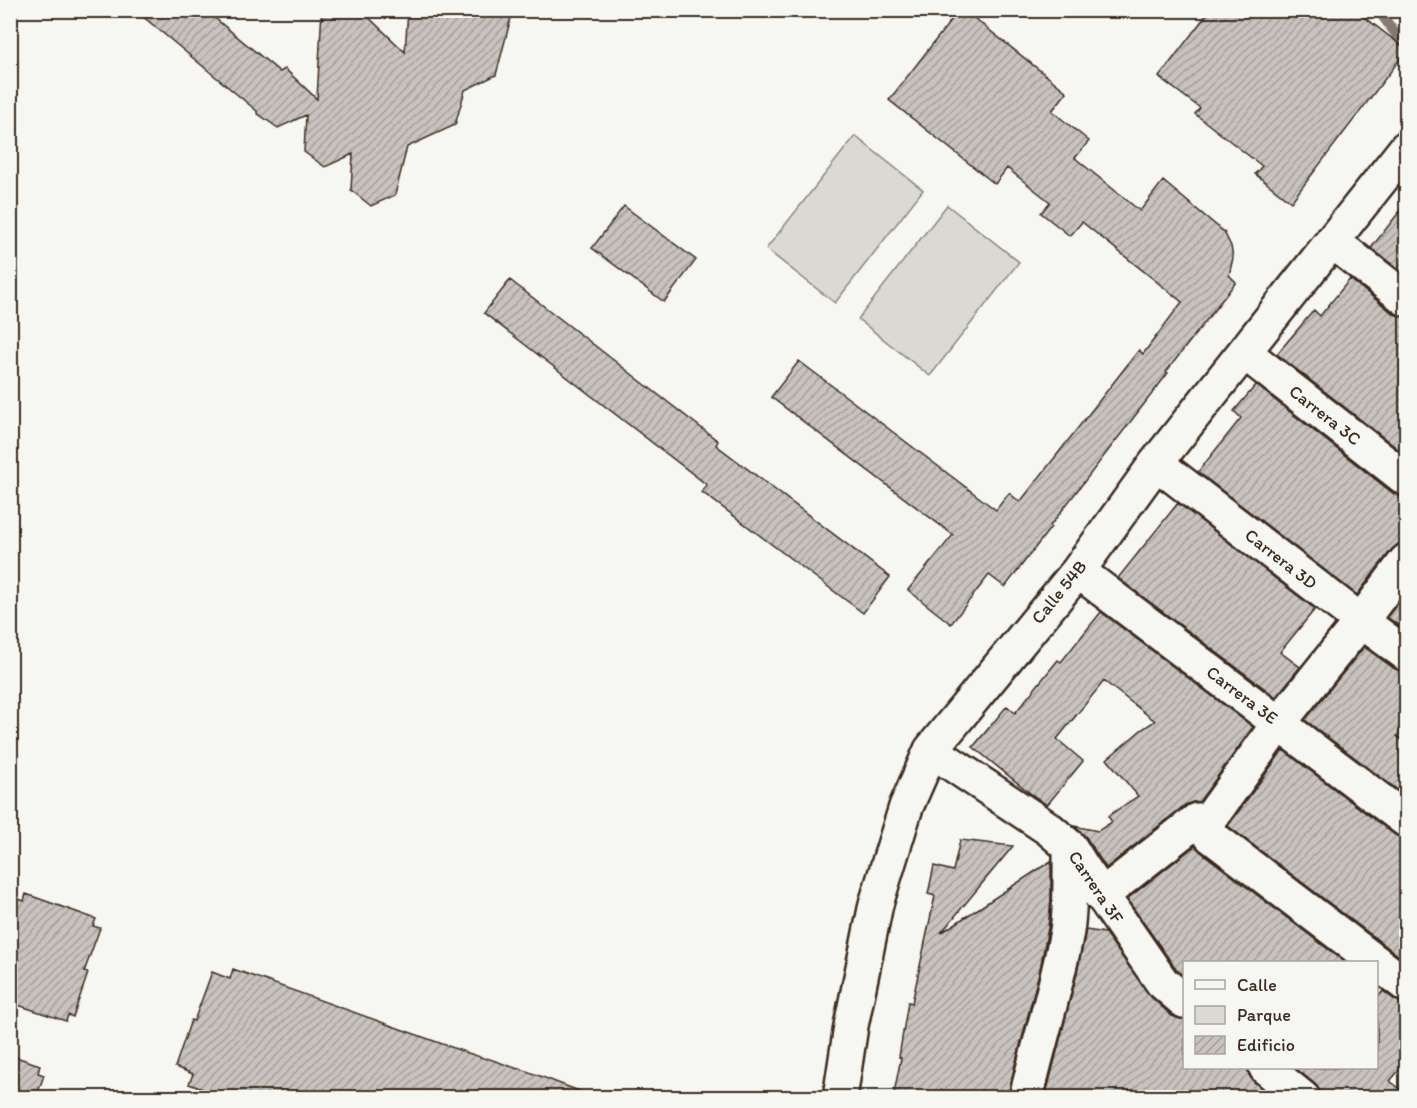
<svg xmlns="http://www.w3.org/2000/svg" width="1417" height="1108" font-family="Itim,sans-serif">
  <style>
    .green { fill: #dad9d3; stroke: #8a8278; stroke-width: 1.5 }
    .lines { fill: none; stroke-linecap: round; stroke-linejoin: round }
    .stream { stroke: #857a71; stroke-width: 10 }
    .building { fill: url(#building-hatch); stroke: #3b2a1e; stroke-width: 1.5 }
    .minor-casing { stroke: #3b2a1e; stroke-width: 38 }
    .minor { stroke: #f6f6f2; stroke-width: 33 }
    .labels { text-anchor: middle; stroke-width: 5; stroke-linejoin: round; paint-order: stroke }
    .street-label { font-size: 18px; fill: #3b2a1e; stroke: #f6f6f2 }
  </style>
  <defs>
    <pattern id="building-hatch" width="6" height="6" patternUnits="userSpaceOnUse" patternTransform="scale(1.5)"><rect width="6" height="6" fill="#c8c3be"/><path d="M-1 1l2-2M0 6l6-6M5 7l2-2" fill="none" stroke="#a49f9a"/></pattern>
  </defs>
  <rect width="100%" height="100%" fill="#f6f6f2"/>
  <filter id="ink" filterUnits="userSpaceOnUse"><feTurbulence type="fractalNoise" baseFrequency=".0167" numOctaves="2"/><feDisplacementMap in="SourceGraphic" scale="12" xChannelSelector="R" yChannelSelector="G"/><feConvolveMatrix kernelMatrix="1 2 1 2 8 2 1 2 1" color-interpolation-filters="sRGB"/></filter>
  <g filter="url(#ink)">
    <path class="green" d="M855,136L923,190L835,303L766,249Z
      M947,205L1019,262L930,376L858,319Z"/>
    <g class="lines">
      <path class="stream" d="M1378,10L1406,48"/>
    </g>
    <path class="building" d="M135,10H205L280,72L285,69L317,99L322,10H361L405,52L408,10H513L496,75L465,90L455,125L407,147L395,195L371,206L351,190L353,154L325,167L304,152L306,115L278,128L257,113V111Z
      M959,10H964L1067,92L1052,111L1089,141L1075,158L1140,211L1163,181L1224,232L1231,246L1233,258L1229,275L1236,282L1166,372L1168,373L1050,526L1051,527L1005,587L989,575L951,624L908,590L953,535L771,397L799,361L996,510L1009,493L1020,502L1139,350L1143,354L1182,302L1082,222L1070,236L1041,213L1050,202L1007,168L995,184L889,100Z
      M1210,10H1355L1407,50L1291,202L1255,174L1262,166L1195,114L1200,108L1159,77Z
      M1407,202V276L1371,248Z
      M624,206L696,260L664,302L592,248Z
      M1350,279L1394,314L1403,317H1407V456L1277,354L1314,310L1320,316Z
      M510,280L718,441L716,445L890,577L863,613L702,492L707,485L484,313Z
      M1256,385L1394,494L1403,497H1407V543L1398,544L1391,550L1357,595L1198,472L1241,418L1234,411Z
      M1178,503L1315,609L1280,652L1300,667L1276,697L1118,578Z
      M1407,592V631L1387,617Z
      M1101,612L1253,727L1199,802H1193L1185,805L1106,868L1086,837L1074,826L1098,831L1112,822L1108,816L1138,796L1107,759L1141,730L1155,721L1104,681L1057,739L1083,761L1047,805L1030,793L973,747L1007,706L1015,713L1058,660L1061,662Z
      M1364,647L1395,669L1407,672V722L1397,736L1407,744V797L1305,720Z
      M1283,750L1395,835L1403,838H1407V962L1228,826Z
      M960,840L1013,846L941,933L1051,861V899L1048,928L1040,969L1013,1073L1008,1098H893L901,1058L899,1057L908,1002L912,1003L935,896L928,894L934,866L953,871Z
      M1195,846L1201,852L1346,963H1185V977L1176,969L1127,899Z
      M26,894L96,919L93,926L100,928L84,972L88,973L73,1017L68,1015L66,1021L18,1005H10V896L24,901Z
      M1086,930L1105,933L1150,996L1172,1016L1180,1019H1185V1068H1248L1249,1075L1254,1082L1273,1098H1045L1076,977Z
      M233,969L462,1051L486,1059L487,1058L518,1069L519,1068L587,1094L589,1095V1098H227L189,1084L193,1074L175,1067L191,1020L194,1021L212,972L230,979Z
      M1383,991L1395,1000L1403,1003H1407V1061L1390,1081L1407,1094V1098H1321L1320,1091L1315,1084L1295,1068H1377V998Z
      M10,1055L40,1065L38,1073L44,1075L36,1098H10Z"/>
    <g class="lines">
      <defs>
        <path id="minor" d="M1332,241L1406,299
          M1244,352L1406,479
          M1156,463L1361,621L1406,654
          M1078,571L1406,820
          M931,750L1049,829L1070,847L1083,868L1162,982L1184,1001
          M1204,827L1279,723L1361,621L1406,561
          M1101,896L1197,820L1212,837L1406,985
          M1266,1068L1303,1098
          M840,1098L851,1026L876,904L906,807L931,750L1078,571L1156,463L1406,148
          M1026,1098C1039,1042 1057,987 1067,931C1071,904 1070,875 1070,847"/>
      </defs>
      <use href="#minor" class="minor-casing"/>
      <use href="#minor" class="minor"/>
    </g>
  </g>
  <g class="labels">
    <g class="street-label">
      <text transform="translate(1325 415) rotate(38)" y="6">Carrera 3C</text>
      <text transform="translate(1281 559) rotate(38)" y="6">Carrera 3D</text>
      <text transform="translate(1059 592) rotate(-51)" y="6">Calle 54B</text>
      <text transform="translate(1242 695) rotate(37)" y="6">Carrera 3E</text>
      <text transform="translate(1096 887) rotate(56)" y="6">Carrera 3F</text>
    </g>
  </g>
  <rect width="1417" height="1108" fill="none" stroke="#f6f6f2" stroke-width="36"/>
  <rect x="18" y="18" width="1381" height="1072" fill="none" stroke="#3b2a1e" stroke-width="2" filter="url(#ink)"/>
  <rect x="1183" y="961" width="195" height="108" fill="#f6f6f2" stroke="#aba49d" stroke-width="1.5"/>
  <rect x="1195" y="980" width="30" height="9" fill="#f6f6f2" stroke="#aba49d" stroke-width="1.5"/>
  <text x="1237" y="991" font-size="18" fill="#3b2a1e">Calle</text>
  <rect x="1195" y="1006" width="30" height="18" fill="#dad9d3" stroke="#aba49d" stroke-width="1.5"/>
  <text x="1237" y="1021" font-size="18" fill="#3b2a1e">Parque</text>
  <rect x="1195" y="1036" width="30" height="18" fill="url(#building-hatch)" stroke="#aba49d" stroke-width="1.5"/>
  <text x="1237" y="1051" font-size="18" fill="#3b2a1e">Edificio</text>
</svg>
